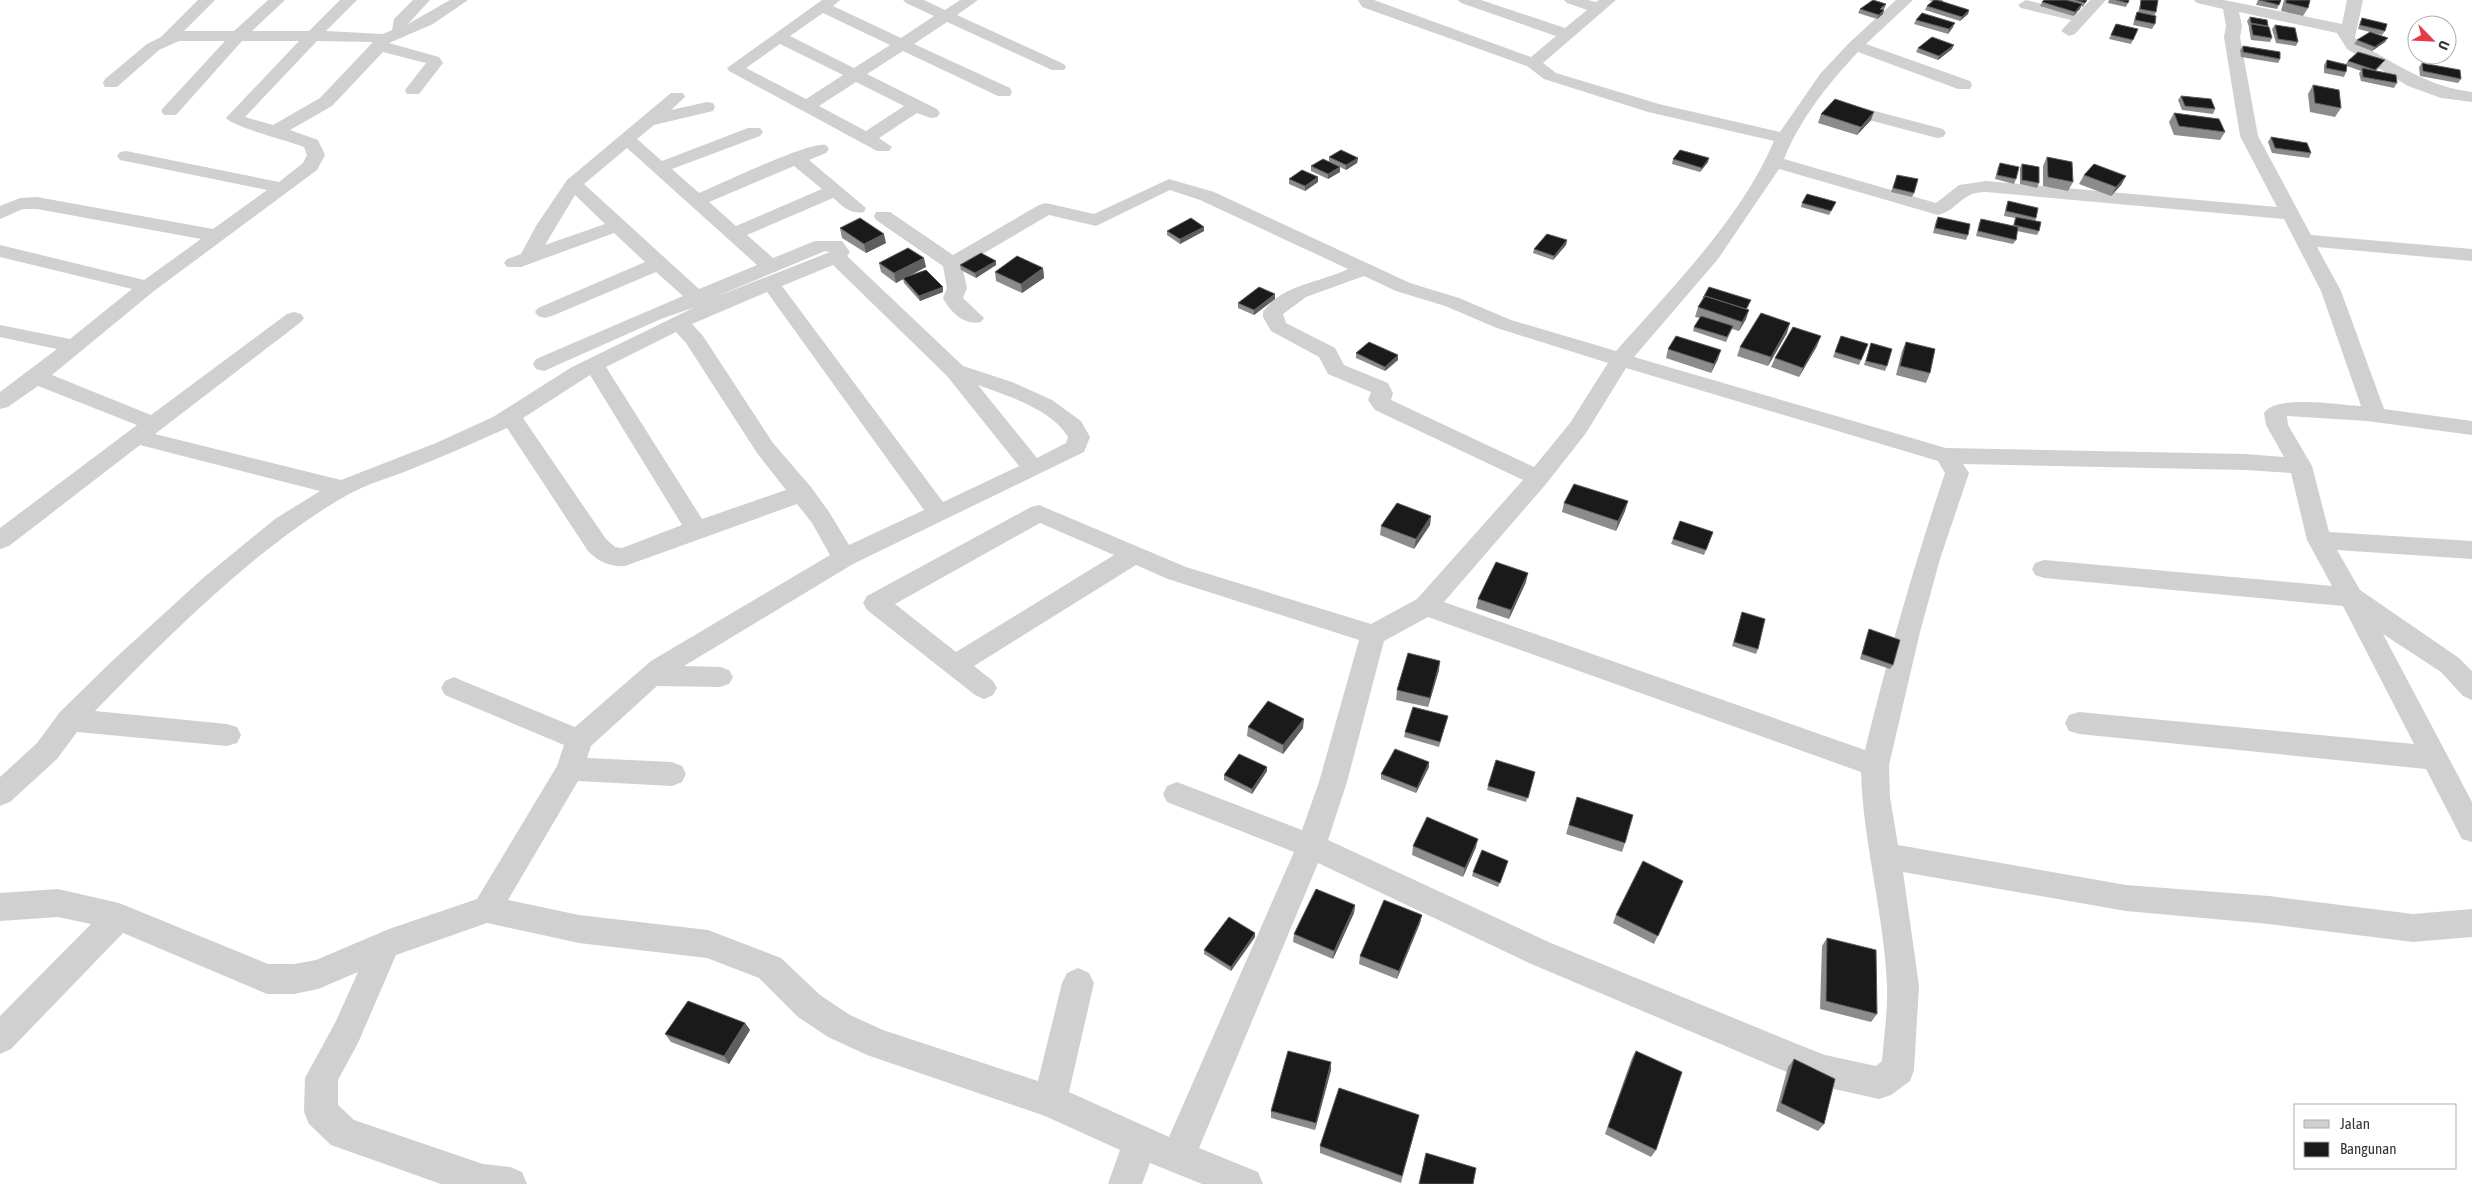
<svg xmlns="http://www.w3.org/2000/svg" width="2472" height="1184" font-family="'Asap Condensed',sans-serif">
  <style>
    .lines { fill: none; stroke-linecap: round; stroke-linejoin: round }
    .minor { fill: #d0d0d0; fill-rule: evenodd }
    .wall { fill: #8c8c8c }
    .shaded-wall { fill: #5f5f5f }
    .building { fill: #1a1a1a; stroke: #5f5f5f }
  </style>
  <rect width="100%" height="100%" fill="#fff"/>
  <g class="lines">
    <path class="minor" d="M198,0H215L184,31H234L268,0H285L252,31H309L340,0H357L326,31L383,34L392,30L394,19L413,0H430L408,24L450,0H468L433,24L389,43L439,57L443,63L419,94H407L405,90L426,63L383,52L332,106L290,130L318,140L325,155L317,170L154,291L52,375L151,415L287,314L294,312L301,314L304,318L301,322L155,434L341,480L436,443L493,417L572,367L695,307L661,319L544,371L536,369L533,364L536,359L683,296L656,272L552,316L545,318L538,316L535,312L538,308L645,262L614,233L521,267H507L504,263L507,259L521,254L536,226L567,180L671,93H683L685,97L671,110L707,102L713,103L715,107L713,111L654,125L637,139L662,161L748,128H760L763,132L760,136L672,169L699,193C721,184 809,141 826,145L829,149L826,153L809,160L866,208L864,212C850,215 843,206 833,198L747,235L773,258L815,241H842L850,252L847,256L963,366L1012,382L1052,400L1081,421L1090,437L1084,452L853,564L684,666L720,667L729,670L733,677L729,684L720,687L657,686L591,746L587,758L672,762L682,766L686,774L682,782L672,786L578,781L508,900L579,915L708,930L781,958L820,995L850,1015L883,1030L1038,1081L1062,983L1067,973L1078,968L1089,973L1094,983L1069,1092L1169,1137L1294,852L1167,802L1163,794L1167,786L1177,782L1302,830L1319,782L1359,640L1168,579L1136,565L974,666L993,681L997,688L993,695L984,699L975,695L867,610L863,603L867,596L1031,507L1039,505L1186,567L1371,624L1417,599L1523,480L1375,410L1368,400L1371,392L1328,374L1319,357L1271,331L1263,317V312C1282,284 1320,283 1348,269L1200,200L1170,190L1096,226L1049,215L962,266L967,288L963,298L984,318L981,322C965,326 950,312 943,298L947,288L943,266L876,220L874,216L876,212H890L953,255L1039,205L1046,203L1094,214L1169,179L1214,192L1410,283L1459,298L1511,320L1616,351C1671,289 1742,217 1774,141L1648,112L1544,79L1527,66L1362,7L1358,0H1374L1531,57L1556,36L1461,3L1458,0H1481L1565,28L1587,10L1567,3L1564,0H1588L1596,2L1599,0H1616L1543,63L1556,73L1659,104L1780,132L1820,74L1849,43L1896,0H1913L1866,44L1970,81L1972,85L1970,89H1958L1858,52C1828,84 1800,119 1784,159L1936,203L1959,185L1986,181L2277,207L2240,136L2224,37L2226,26L2223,9L2197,3L2194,0H2224L2342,24L2347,0H2363L2355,37L2359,43C2396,64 2429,87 2472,92V102L2441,98L2408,86L2347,49L2337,33L2239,12L2242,26L2240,37L2258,136L2311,235L2472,249V261L2317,247L2341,291L2384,409L2472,421V435L2367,421L2287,416L2288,425L2312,466L2329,532L2472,541V559L2337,550L2360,590L2459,658L2472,671V700L2463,696L2441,672L2383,634L2472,802V842L2462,839L2426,769L2079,734L2069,731L2065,723L2069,715L2079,712L2414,744L2343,606L2044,578L2035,575L2032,569L2035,563L2044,560L2332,586L2307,540L2291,473L2245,470L1963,464L1969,473L1940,559L1920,632L1889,765L1890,797L1898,845L2126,885L2269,896L2413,914L2472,909V937L2413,942L2269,924L2126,911L1903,872L1919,986L1914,1070L1910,1081L1891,1095L1879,1099L1825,1087L1782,1070L1529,963L1318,863L1199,1148L1258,1172L1263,1184H1202L1150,1163L1142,1184H1108L1120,1150L1045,1116L867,1055L828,1037L798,1017L759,978L707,958L579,943L487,923L396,955L358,1043L338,1080V1105L354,1120L483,1164L510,1167L522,1172L527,1184H441L331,1145L309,1124L304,1112L305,1078L336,1021L358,972L318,989L294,994H267L123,933L11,1049L0,1054V1016L91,924L58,917L0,921V893L58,889L119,903L268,964H294L316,960L389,929L477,899L557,766L564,745L445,695L441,688L445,681L454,677L463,681L575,727L651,661L830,555L812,523L797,504L625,566C611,567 598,562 588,551L507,428C474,443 442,457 409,470C389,478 367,484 349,494C258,545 167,637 95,711L227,724L237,727L241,735L237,743L227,746L77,732L57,759L10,802L0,806V777L37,743L60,712L111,662L203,578L275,519L320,491L140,445L9,546L0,549V528L137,425L38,386L8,407L0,409V392L57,349L0,337V325L70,339L132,289L0,257V245L144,280L201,239L37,209H23L0,219V206L20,198L37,197L213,229L267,190L120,160L117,156L120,152L126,151L279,182L303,163L307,155L304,147C289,141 233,127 226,118L299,41H242L176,115H164L161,111L164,107L225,41H179L159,50L117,87H105L103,83L105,79L147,44L161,37ZM317,41L373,42L320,98L273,125L245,117ZM627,148L757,265L699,289L584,184ZM794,166L822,189L736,226L709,202ZM1779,169L1938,215C1960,209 1960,192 1986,192L2284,219L2321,291L2361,406C2340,405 2276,394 2264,413L2266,425L2284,457L2245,454L1946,448L1634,357L1718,259ZM575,195L605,224L545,245ZM825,251L830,252L710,299ZM833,265L947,376L1019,466L943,502L782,286ZM1364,276L1396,291L1445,306L1497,328L1608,363L1570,423L1534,467L1391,400L1393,393L1388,383L1344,365L1335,348L1286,323L1283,314L1306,297ZM767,292L924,510L849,545L829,512L811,487L773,443L703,336L692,324ZM676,332L686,343L757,453L786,490L702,519L606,367ZM1626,368L1938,461L1945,473C1914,565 1888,656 1865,750L1444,602L1546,484L1586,433ZM590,375L682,525L622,548L615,547L606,539L523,418ZM978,385C1006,395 1053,410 1068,437L1066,443L1037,458ZM1040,523L1114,555L956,652L895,604ZM1428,617L1861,772C1863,843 1884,913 1887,985C1888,1010 1884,1036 1882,1061L1876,1066L1825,1055L1797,1044L1551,943L1328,840L1347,782L1384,641Z
      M822,0H840L833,6L901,38L934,16L906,3L903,0H924L945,10L960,0H978L957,15L1064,64L1066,67L1064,70H1052L947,22L914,44L1010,88L1012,92L1010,96H998L903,51L867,74L937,109L940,113L937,117L931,118L917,113L879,138L892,147L889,151H877L729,71L727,68ZM823,13L890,45L854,68L790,36ZM780,44L843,75L806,99L746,68ZM856,82L904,106L866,131L819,106Z
      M2026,0L2078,13L2090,0H2106L2075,34L2069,36L2061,31L2071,20L2021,8L2018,5Z
      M1841,102L1943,129L1946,133L1943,137L1937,138L1835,111L1833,107L1835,103Z"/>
  </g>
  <path class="wall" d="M1928,0H1943L1942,1L1969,10L1968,14L1960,21L1925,10L1927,6L1933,1Z
    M2044,0H2087L2083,7L2081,6L2080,9L2073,16L2040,6L2042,2Z
    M2109,0H2129L2126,7L2108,3Z
    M2141,0H2156V12L2154,16L2155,24L2152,29L2133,25L2135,17L2137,12L2138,13Z
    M2258,0H2281L2277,9L2256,5Z
    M2284,0H2310L2308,8L2303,16L2281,11Z
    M1886,4L1885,8L1883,10H1884L1883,14L1877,19L1858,13L1860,9Z
    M2250,17L2268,26V27L2272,38L2270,42L2251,40L2249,29V27L2247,21Z
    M2362,18L2385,31L2382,35L2373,33L2385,42L2372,51L2354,44L2357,40L2370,32L2358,29L2360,22Z
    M1916,20L1953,27L1948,34L1914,24Z
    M2116,24L2138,29L2131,44L2109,39Z
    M2275,25L2298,42L2296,46L2276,43L2272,29Z
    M2243,46L2280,59L2278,63L2241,57L2240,50Z
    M1918,48L1952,49L1938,60L1916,52Z
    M2327,60L2346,64L2348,61L2382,64L2376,71L2397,83L2394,88L2361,81L2359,73L2361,71L2347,66L2346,72L2344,77L2324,73V65Z
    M2422,63L2461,79L2458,83L2420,76L2419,67Z
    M2313,85L2341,108L2335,117L2310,112L2308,94Z
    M2181,96L2215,109L2213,114L2182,110L2178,100Z
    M2174,113L2225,132L2220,140L2174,135L2169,122Z
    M1821,114L1871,120L1857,135L1818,123Z
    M2271,137L2311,153L2309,158L2272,153L2268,142Z
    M1329,157L1358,158L1357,163L1346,170L1340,167V172L1328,179L1311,171V166L1329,162Z
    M2047,157L2073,182L2068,191L2043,186V166Z
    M1673,159L1708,162L1700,172L1672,164Z
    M2000,163L2016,179L2014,184L1995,179L1998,167Z
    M2022,164L2039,183L2037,188L2020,184V168Z
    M1897,175L1914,193L1912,197L1891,192Z
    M2084,175L2126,176L2121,185L2111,196L2079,184Z
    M1318,177V182L1305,191L1289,184V179Z
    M2008,201L2036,218L2035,221L2039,231L2037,235L2017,231L2016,240L2013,244L1976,236L1979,223L1981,219L2013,226L2015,218L2004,216L2006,206Z
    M1836,202L1829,215L1801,207L1802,203Z
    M1938,217L1968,235L1966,240L1933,233L1936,221Z
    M840,228L886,243L866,253L842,238Z
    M1167,231H1204L1180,244L1167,235Z
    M1567,240L1566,245L1553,260L1533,253L1534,249Z
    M996,261V265L976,278L961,270L960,265Z
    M879,263L926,267L906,277L943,292L920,301L904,283L903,279L896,283L881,272Z
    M1043,268L1044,278L1022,293L996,281L995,272Z
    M1703,298L1749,305L1747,309L1746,319L1739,331L1732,329L1726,342L1693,331L1694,327L1700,318L1695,317L1698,307Z
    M1275,299L1254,315L1238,308V303Z
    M1787,333L1768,366L1737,356L1740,347Z
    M1841,336L1868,344L1859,365L1833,357Z
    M1906,342L1930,373L1926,383L1896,375L1902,351Z
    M1871,343L1887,366L1885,371L1864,365Z
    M1817,346L1799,377L1771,367L1775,358Z
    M1668,349L1718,359L1711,373L1666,358Z
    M1356,353L1398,360L1385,371L1356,358Z
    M1628,501L1625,511L1616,531L1562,512L1564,503Z
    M1431,516L1430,525L1414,549L1380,535L1381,526Z
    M1680,521L1713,532L1704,555L1671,544Z
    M1526,582L1509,619L1476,608L1478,599Z
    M1742,612L1758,649L1756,654L1732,646Z
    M1869,629L1893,665L1890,669L1860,659L1867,634Z
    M1439,670L1428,707L1396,700L1397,690Z
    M1448,716L1439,747L1404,737L1405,732Z
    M1248,727L1303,728L1283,754L1247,736Z
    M1429,767L1416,793L1381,779V774Z
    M1267,771L1252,794L1224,780V775Z
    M1535,772L1526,802L1487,790L1488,786Z
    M1577,797L1625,843L1622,852L1566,834Z
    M1413,846L1476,847L1463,877L1412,855Z
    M1507,865L1498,887L1472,876L1473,872Z
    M1683,881L1654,944L1613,923L1616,915Z
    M1355,905L1354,913L1333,959L1293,942L1294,934Z
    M1422,915L1420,923L1397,979L1359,964L1360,956Z
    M1255,933V937L1231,971L1204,954V950Z
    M1827,938L1877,1014L1871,1022L1820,1009L1822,946Z
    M745,1023L750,1030L729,1064L671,1042L665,1034Z
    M1636,1051L1656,1150L1651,1157L1605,1134L1632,1058Z
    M1794,1059L1824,1124L1818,1131L1776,1111L1788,1067Z
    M1331,1070L1315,1130L1271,1118V1111Z
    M1419,1115L1401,1183L1320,1153V1146Z"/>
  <path class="shaded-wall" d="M2082,4L2080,9L2073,16L2075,12Z
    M1884,10L1883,14L1877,19L1879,15Z
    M1969,10L1968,14L1960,21L1962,17Z
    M1955,23L1953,27L1948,34L1949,29Z
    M2388,38L2385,42L2372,51L2375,47Z
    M1954,45L1952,49L1938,60L1939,56Z
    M1874,112L1871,120L1857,135L1861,127Z
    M1358,158L1357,163L1346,170V165Z
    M1709,158L1708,162L1700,172L1702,168Z
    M1340,167V172L1328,179V174Z
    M2126,176L2121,185L2111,196L2116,187Z
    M1318,177V182L1305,191V186Z
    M1204,227V231L1180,244V239Z
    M884,234L886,243L866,253L864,244Z
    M1567,240L1566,245L1553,260L1554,256Z
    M924,258L926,267L896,283L894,273Z
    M996,261V265L976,278L975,273Z
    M1043,268L1044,278L1022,293L1021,284Z
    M943,287V292L920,301L919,296Z
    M1275,294V299L1254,315V310Z
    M1749,310L1746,319L1739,331L1742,322Z
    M1790,323L1787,333L1768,366L1771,357Z
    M1821,336L1817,346L1799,377L1803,368Z
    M1721,350L1718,359L1711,373L1714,364Z
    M1398,355V360L1385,371V367Z
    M1628,501L1625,511L1616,531L1618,521Z
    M1431,516L1430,525L1414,549L1416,539Z
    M1528,573L1526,582L1509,619L1511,610Z
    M1440,661L1439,670L1428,707L1430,698Z
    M1304,719L1303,728L1283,754V745Z
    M1429,762V767L1416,793L1417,788Z
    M1267,767V771L1252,794V789Z
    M1478,839L1476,847L1463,877L1465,868Z
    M1355,905L1354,913L1333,959L1334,951Z
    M1422,915L1420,923L1397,979L1399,971Z
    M1255,933V937L1231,971V967Z
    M745,1023L750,1030L729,1064L724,1056Z
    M1331,1062V1070L1315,1130L1316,1123Z"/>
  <path class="building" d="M1873,0L1886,4L1880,9L1884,10L1879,15L1860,9Z
    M1934,0H1937L1969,10L1962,17L1927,6Z
    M2044,0H2066L2082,4L2075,12L2042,2Z
    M2075,0H2087L2085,3Z
    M2116,0H2129L2128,3Z
    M2141,0H2158L2156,12L2140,9Z
    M2259,0H2281L2279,5Z
    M2286,0H2310L2308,8L2286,3Z
    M2137,12L2156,16L2155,24L2135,20Z
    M1922,13L1955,23L1949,29L1916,20Z
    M2250,17L2267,20L2268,26L2251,23Z
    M2362,18L2387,24L2385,31L2360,25Z
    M2116,24L2138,29L2133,40L2111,35Z
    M2251,24L2269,27L2272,38L2253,35Z
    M2275,25L2295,28L2298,42L2278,39Z
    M2370,32L2388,38L2375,47L2357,40Z
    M1932,37L1954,45L1939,56L1918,48Z
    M2243,46L2280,52V59L2243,52Z
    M2358,52L2385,60L2375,70L2348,61Z
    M2327,60L2347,65L2346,72L2326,68Z
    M2422,63L2460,70L2461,79L2423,71Z
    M2362,68L2396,75L2397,83L2363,77Z
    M2313,85L2339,90L2341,108L2315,103Z
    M2181,96L2211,99L2215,109L2185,106Z
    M1835,99L1874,112L1861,127L1821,114Z
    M2174,113L2219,119L2225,132L2179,126Z
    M2271,137L2307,143L2311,153L2275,148Z
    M1341,150L1358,158L1346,165L1329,157Z
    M1680,150L1709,158L1702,168L1673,159Z
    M2047,157L2072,162L2073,182L2048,177Z
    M1323,159L1340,167L1328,174L1311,166Z
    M2000,163L2019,167L2016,179L1997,175Z
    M2022,164L2039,167V183L2022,180Z
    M2094,164L2126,176L2116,187L2084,175Z
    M1302,170L1318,177L1305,186L1289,179Z
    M1897,175L1918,179L1914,193L1893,188Z
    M1807,194L1836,202L1831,211L1802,203Z
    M2008,201L2038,208L2036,218L2006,211Z
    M1938,217L1970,224L1968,235L1935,228Z
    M2016,217L2041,222L2039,231L2014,225Z
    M860,218L884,234L864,244L840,228Z
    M1191,218L1204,227L1180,239L1167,231Z
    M1981,219L2018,227L2016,240L1978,231Z
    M1547,234L1567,240L1554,256L1534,249Z
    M908,248L924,258L894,273L879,263Z
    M981,253L996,261L975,273L960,265Z
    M1017,256L1043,268L1021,284L995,272Z
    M926,270L943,287L919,296L903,278Z
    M1259,287L1275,294L1254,310L1238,303Z
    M1709,287L1751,300L1746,309L1705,296L1704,298H1703Z
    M1705,296L1749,310L1742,322L1698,307Z
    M1761,313L1790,323L1771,357L1740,347Z
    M1701,316L1733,326L1727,337L1694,327Z
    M1793,327L1821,336L1803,368L1775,358Z
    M1676,336L1721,350L1714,364L1668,349Z
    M1841,336L1868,344L1861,360L1835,352Z
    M1369,342L1398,355L1385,367L1356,353Z
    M1906,342L1935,349L1930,373L1900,366Z
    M1871,343L1892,349L1887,366L1866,361Z
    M1574,484L1628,501L1618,521L1564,503Z
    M1397,503L1431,516L1416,539L1381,526Z
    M1680,521L1713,532L1706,550L1673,539Z
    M1496,562L1528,573L1511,610L1478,599Z
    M1742,612L1765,619L1758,649L1734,642Z
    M1869,629L1900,640L1893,665L1862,654Z
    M1408,653L1440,661L1430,698L1397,690Z
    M1268,701L1304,719L1283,745L1248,727Z
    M1413,707L1448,716L1440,742L1405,732Z
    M1395,749L1429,762L1417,788L1381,774Z
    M1239,754L1267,767L1252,789L1224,775Z
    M1496,760L1535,772L1528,798L1488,786Z
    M1577,797L1633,815L1625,843L1569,825Z
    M1427,817L1478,839L1465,868L1413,846Z
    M1482,850L1508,861L1500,883L1473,872Z
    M1643,861L1683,881L1658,936L1616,915Z
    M1316,889L1355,905L1334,951L1294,934Z
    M1384,900L1422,915L1399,971L1360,956Z
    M1229,917L1255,933L1231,967L1204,950Z
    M1827,938L1876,950L1877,1014L1826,1001Z
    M688,1001L745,1023L724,1056L665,1034Z
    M1288,1051L1331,1062L1316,1123L1271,1111Z
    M1636,1051L1682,1072L1656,1150L1608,1127Z
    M1794,1059L1835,1079L1824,1124L1781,1103Z
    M1339,1088L1419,1115L1402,1176L1320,1146Z
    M1426,1153L1476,1168L1473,1184H1419Z"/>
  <rect x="2294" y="1104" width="162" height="65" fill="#ffffff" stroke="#adadad"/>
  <rect x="2304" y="1120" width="25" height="8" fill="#d0d0d0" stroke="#adadad"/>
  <text x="2340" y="1129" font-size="15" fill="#333333">Jalan</text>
  <rect x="2304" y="1142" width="25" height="15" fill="#1a1a1a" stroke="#adadad"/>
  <text x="2340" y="1154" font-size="15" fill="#333333">Bangunan</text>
  <g transform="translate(2432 40) rotate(114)"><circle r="24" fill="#ffffff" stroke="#adadad"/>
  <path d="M0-4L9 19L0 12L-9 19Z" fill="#e63946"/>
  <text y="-8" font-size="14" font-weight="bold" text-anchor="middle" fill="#333333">U</text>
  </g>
</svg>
